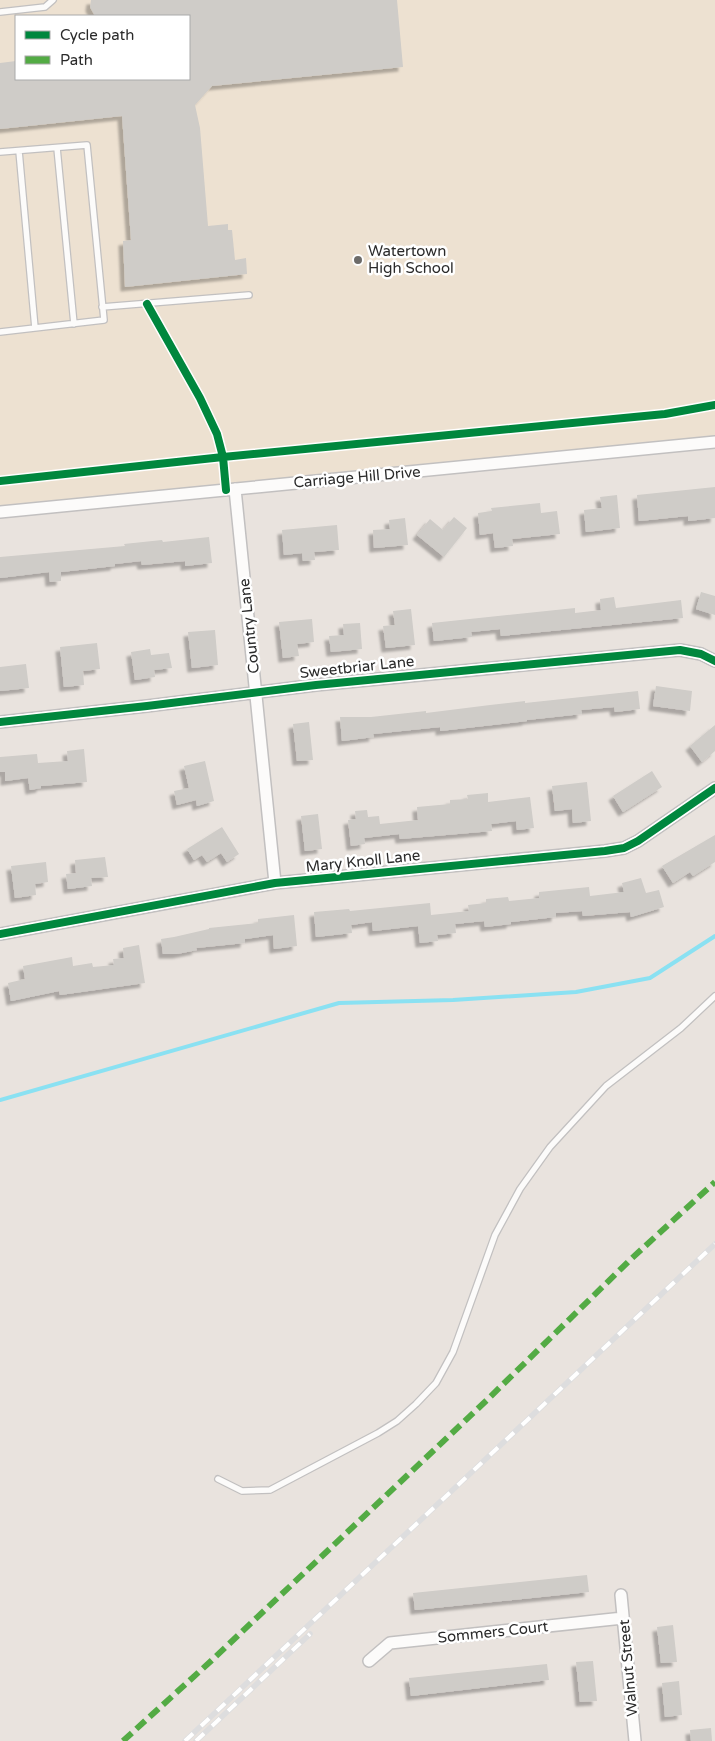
<svg xmlns="http://www.w3.org/2000/svg" width="715" height="1741" font-family="'Varela Round',sans-serif">
  <style>
    .education { fill: #ede1d1; fill-rule: evenodd }
    .lines { fill: none; stroke-linecap: round; stroke-linejoin: round }
    .stream { stroke: #8ae1f2; stroke-width: 4 }
    .building { fill: #cfccc8; filter: url(#shadow) }
    .service-casing { stroke: #c2c0c0; stroke-width: 8 }
    .minor-casing { stroke: #c2c0c0; stroke-width: 14 }
    .service { stroke: #fcfbfa; stroke-width: 5.5 }
    .minor { stroke: #fcfbfa; stroke-width: 11 }
    .rail-casing { stroke: #ddddde; stroke-width: 5.5 }
    .rail { stroke: #fff; stroke-width: 4; stroke-dasharray: 11; stroke-linecap: butt }
    .quiet { stroke: #53ab44; stroke-width: 6; stroke-dasharray: 12 6; stroke-linecap: butt }
    .cycleway-casing { stroke: #fff; stroke-width: 11 }
    .cycleway { stroke: #00873e; stroke-width: 8 }
    .poi-dot { fill: #6d6b69; stroke: #fff; stroke-width: 2 }
    .labels { text-anchor: middle; stroke-width: 5; stroke-linejoin: round; paint-order: stroke }
    .poi-label { font-size: 15px; fill: #2a2a2a; stroke: #fff; text-anchor: start }
    .street-label { font-size: 15px; fill: #2a2a2a; stroke: #fff }
  </style>
  <defs>
    <filter id="shadow"><feDropShadow dx="-4.5" dy="4.5" stdDeviation="1" flood-color="#0004"/></filter>
  </defs>
  <rect width="100%" height="100%" fill="#e9e3de"/>
  <path class="education" d="M0,0H715V441L0,507ZM16,16H189V79H16Z"/>
  <g class="lines">
    <path class="stream" d="M0,1100L339,1003L453,1000L576,992L650,978L715,936"/>
  </g>
  <path class="building" d="M91,0H397L403,67L212,86L195,105L200,128L208,226L228,224V230H232L235,260L246,258L247,274L125,287L123,241L131,240L122,116L0,129V63L16,61V79H189V16H95L90,7Z
    M715,487V518L688,521V516L639,521L637,495Z
    M617,495L620,528L586,532L584,510L602,508L600,497Z
    M540,503L541,513L557,511L560,534L512,539L513,546L495,548L493,533L480,535L478,513L492,511L491,508Z
    M454,517L467,528L444,557L417,535L430,519L443,530Z
    M405,518L408,545L374,548L373,530L390,529L389,520Z
    M337,525L339,550L314,552L315,560L303,561L302,553L284,555L282,530Z
    M209,537L212,563L185,566V561L142,565L141,561L115,564V566L61,572V581L50,582L49,572L0,578V557L125,546L124,544L162,540L163,542Z
    M701,592L715,596V615L696,609Z
    M614,597L616,608L681,600L683,618L501,636L500,629L471,632L472,637L434,641L432,623L575,608V613L601,610L600,599Z
    M411,609L415,645L386,648L383,626L395,625L393,611Z
    M312,619L314,642L297,644L299,656L283,658L279,622Z
    M360,623L362,649L331,652L329,636L344,635L343,624Z
    M215,630L218,665L192,668L188,632Z
    M97,643L100,669L83,671L84,685L64,687L60,647Z
    M150,649L151,655L169,653L172,668L154,670L155,677L135,680L131,652Z
    M26,664L29,688L0,691V667Z
    M656,686L692,691L690,711L653,706Z
    M638,691L640,709L615,712L614,707L581,710L582,714L527,720V721L440,731V727L373,734L374,737L342,741L340,717H371L426,711V713L490,705L525,701V703Z
    M309,722L313,760L297,761L293,724Z
    M715,725V751L702,762L690,746Z
    M84,749L87,782L41,786V788L30,790L28,778L5,781V772H0V757L37,754L38,763L68,761L67,751Z
    M205,761L214,801L197,806L196,800L177,805L174,791L189,788L184,766Z
    M652,771L662,787L623,812L613,796Z
    M587,782L591,821L573,823L572,809L555,811L552,786Z
    M488,793V802L530,797L534,828L517,830L516,821L491,824L492,831L400,839L399,834L364,838L365,844L351,846L348,820L356,819L355,811L367,810L368,817L379,816L380,824L418,820L417,807L450,804V800L468,799L467,795Z
    M318,814L322,849L305,851L301,816Z
    M222,827L239,854L227,862L221,853L207,862L202,855L194,860L187,849Z
    M715,835V862L693,876L690,872L673,883L662,866Z
    M105,857L108,877L91,878L92,886L68,889L66,874L76,873L75,860Z
    M46,862L48,882L35,884L36,895L15,898L11,866Z
    M641,878L646,893L659,890L664,907L631,917L630,912L583,916L582,911L556,913V917L511,922V924L485,927L484,921L455,924L456,933L437,935L438,941L420,943L418,926L373,931L372,922L351,925L352,933L316,937L314,912L349,909L350,911L430,903L431,915L469,911L468,905L486,903V899L508,897L509,901L539,898V892L589,887L590,896L624,892L622,883Z
    M294,915L297,946L274,949L273,935L245,939V943L196,948L197,950L177,954H163L161,939L174,937L209,929V928L258,923V919Z
    M139,945L145,983L60,995L59,991L11,1001L8,983L25,979L23,966L72,957L73,966L92,963L93,967L114,965L113,959L124,958L123,948Z
    M587,1575L589,1592L415,1610L413,1593Z
    M673,1625L677,1662L661,1663L657,1627Z
    M593,1661L597,1701L580,1702L576,1662Z
    M547,1664L549,1680L411,1696L409,1678Z
    M679,1681L682,1715L665,1717L662,1683Z
    M711,1728L712,1741H691L690,1730Z"/>
  <g class="lines">
    <defs>
      <path id="service" d="M0,12L45,7L53,0
        M57,148L74,324
        M19,151L35,328
        M0,152L87,145L104,320L0,332
        M102,307L249,295
        M218,1479L242,1491L270,1490L378,1433L397,1421L416,1404L436,1383L453,1352L495,1235L520,1189L550,1147L606,1086L681,1028L715,996"/>
      <path id="minor" d="M235,489L275,883
        M0,512L715,442
        M0,722L147,706L316,685L680,650L701,654L715,661
        M0,934L275,883L605,851L624,848L638,841L715,788
        M621,1595L635,1741
        M369,1661L390,1643L623,1618"/>
    </defs>
    <use href="#service" class="service-casing"/>
    <use href="#minor" class="minor-casing"/>
    <use href="#service" class="service"/>
    <use href="#minor" class="minor"/>
    <defs>
      <path id="rail" d="M185,1741L715,1244
        M196,1741L310,1634"/>
    </defs>
    <use href="#rail" class="rail-casing"/>
    <use href="#rail" class="rail"/>
    <path class="quiet" d="M123,1741L211,1661L487,1400L630,1260L715,1182"/>
    <defs>
      <path id="cycleway" d="M147,304L200,398L217,434L223,457L226,490
        M0,481L223,457L665,414L715,405
        M0,722L147,706L316,685L680,650L701,654L715,661
        M0,934L275,883L605,851L624,848L638,841L715,788"/>
    </defs>
    <use href="#cycleway" class="cycleway-casing"/>
    <use href="#cycleway" class="cycleway"/>
  </g>
  <circle class="poi-dot" cx="358" cy="260" r="5"/>
  <g class="labels">
    <g class="poi-label">
      <text x="368" y="256">Watertown<tspan x="368" dy="17">High School</tspan></text>
    </g>
    <g class="street-label">
      <text transform="translate(357 477) rotate(-5)" y="5">Carriage Hill Drive</text>
      <text transform="translate(249 626) rotate(-96)" y="5">Country Lane</text>
      <text transform="translate(357 667) rotate(-6)" y="5">Sweetbriar Lane</text>
      <text transform="translate(363 861) rotate(-6)" y="5">Mary Knoll Lane</text>
      <text transform="translate(493 1632) rotate(-6)" y="5">Sommers Court</text>
      <text transform="translate(628 1668) rotate(-95)" y="5">Walnut Street</text>
    </g>
  </g>
  <rect x="15" y="15" width="175" height="65" fill="#ffffff" stroke="#aaaaaa"/>
  <rect x="25" y="31" width="25" height="8" fill="#00873e" stroke="#aaaaaa"/>
  <text x="60" y="40" font-size="15" fill="#2a2a2a">Cycle path</text>
  <rect x="25" y="56" width="25" height="8" fill="#53ab44" stroke="#aaaaaa"/>
  <text x="60" y="65" font-size="15" fill="#2a2a2a">Path</text>
</svg>
